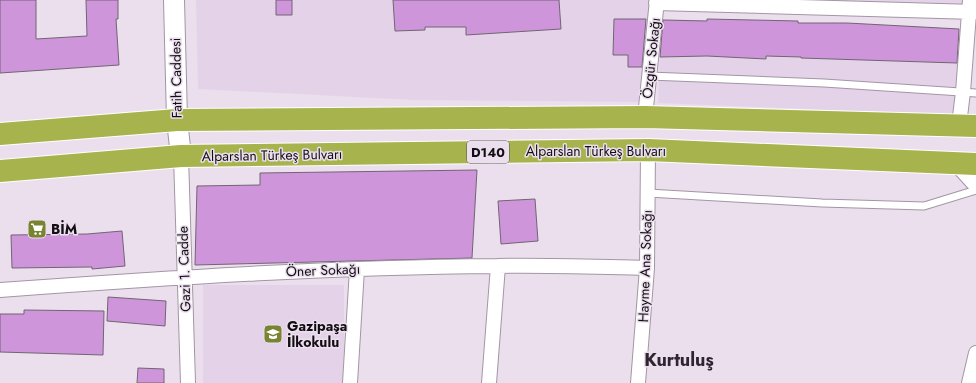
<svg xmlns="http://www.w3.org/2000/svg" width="976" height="383" font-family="Jost,sans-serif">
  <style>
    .built { fill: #e4d3e8 }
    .building { fill: #cf95db; stroke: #706572 }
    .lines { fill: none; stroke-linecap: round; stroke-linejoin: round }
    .service-casing { stroke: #a296a4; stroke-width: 9 }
    .minor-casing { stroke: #a296a4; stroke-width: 16 }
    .secondary-casing { stroke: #a296a4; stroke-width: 22 }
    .trunk-casing { stroke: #fff; stroke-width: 24 }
    .service { stroke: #fff; stroke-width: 7 }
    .minor { stroke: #fff; stroke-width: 14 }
    .secondary { stroke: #fff; stroke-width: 20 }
    .trunk { stroke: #a7b34c; stroke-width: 22 }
    .labels { text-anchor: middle; stroke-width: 3; stroke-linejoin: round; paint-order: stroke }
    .shield { fill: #ebdfee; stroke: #534d55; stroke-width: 1 }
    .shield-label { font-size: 13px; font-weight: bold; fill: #120e13 }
    .street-label { font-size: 14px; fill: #120e13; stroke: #ebdfee }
    .poi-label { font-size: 14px; font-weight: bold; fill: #120e13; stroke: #ebdfee; text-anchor: start }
    .district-label { font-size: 18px; font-weight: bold; fill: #2f2530; stroke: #ebdfee }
  </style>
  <rect width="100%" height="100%" fill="#ebdfee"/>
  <path class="built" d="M196,0H651L647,68L638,102L413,100L198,89Z
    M808,0H965V4Z
    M661,19L965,29L962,79L952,115L658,103Z
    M203,285H344V383H203Z"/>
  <path class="building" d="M0,0H36V39L87,36L86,0H118V19H116L119,65L0,73Z
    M276,0H292V15H276Z
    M393,0H559L561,29L466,35V27H425V30L395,31Z
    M614,19H646L642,67H628V55H613Z
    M707,19L798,21V23H847L959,29L957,63L801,58V57L766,56V59L707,56L660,57L663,20L707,21Z
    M477,170L472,258L195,265L197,186L260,185V173Z
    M535,199L538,241L501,244L498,201Z
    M122,231L125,266L92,269V267L12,268L11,235L87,234Z
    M108,297L166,301L165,326L107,321Z
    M24,310L104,311L103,355L0,352V314H24Z
    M138,368L164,369V383H137Z"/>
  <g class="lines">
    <defs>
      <path id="service" d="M649,76L824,83L976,93
        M648,193L822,203L924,206L976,190"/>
      <path id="minor" d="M656,3L976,12
        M645,117L657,0
        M959,125L963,92L970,0
        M181,156L188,383
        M955,163L976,186
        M0,290C166,278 331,267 498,266C547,265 597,267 647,268
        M350,383L357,269
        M489,383L498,266
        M638,383L647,268L648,150
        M969,383L976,353"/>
      <path id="secondary" d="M174,0L177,120L181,156"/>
      <path id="trunk" d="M0,134L177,120L645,117L976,126
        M0,171L181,156L648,150L976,164"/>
    </defs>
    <use href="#service" class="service-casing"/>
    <use href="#minor" class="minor-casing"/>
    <use href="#secondary" class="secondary-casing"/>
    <use href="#trunk" class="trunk-casing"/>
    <use href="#service" class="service"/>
    <use href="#minor" class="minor"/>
    <use href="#secondary" class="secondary"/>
    <use href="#trunk" class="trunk"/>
  </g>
  <defs>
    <symbol id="supermarket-square" viewBox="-11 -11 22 22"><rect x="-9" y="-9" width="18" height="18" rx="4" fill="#798431" stroke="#ebdfee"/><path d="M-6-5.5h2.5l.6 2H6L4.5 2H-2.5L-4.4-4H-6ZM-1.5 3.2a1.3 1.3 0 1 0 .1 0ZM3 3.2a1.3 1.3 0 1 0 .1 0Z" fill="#fff"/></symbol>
    <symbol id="school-square" viewBox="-11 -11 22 22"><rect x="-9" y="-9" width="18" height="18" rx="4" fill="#798431" stroke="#ebdfee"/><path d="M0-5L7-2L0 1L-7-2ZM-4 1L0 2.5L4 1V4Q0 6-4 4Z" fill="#fff"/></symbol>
  </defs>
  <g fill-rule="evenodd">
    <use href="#supermarket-square" x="26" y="218" width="22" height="22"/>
    <use href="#school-square" x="262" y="323" width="22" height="22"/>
  </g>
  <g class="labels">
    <rect class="shield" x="467" y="141" width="42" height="22" rx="3"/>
    <g class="shield-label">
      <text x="488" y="157">D140</text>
    </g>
    <g class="street-label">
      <text transform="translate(651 58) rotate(-84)" y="5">Özgür Sokağı</text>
      <text transform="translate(176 78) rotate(-91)" y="5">Fatih Caddesi</text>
      <text x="596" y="156">Alparslan Türkeş Bulvarı</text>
      <text transform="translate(272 155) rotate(-1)" y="5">Alparslan Türkeş Bulvarı</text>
      <text transform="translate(645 266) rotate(-88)" y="5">Hayme Ana Sokağı</text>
      <text transform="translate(184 269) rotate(-92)" y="5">Gazi 1. Cadde</text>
      <text transform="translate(323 270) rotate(-2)" y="5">Öner Sokağı</text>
    </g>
    <g class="poi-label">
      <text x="51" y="234">BİM</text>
      <text x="287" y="331">Gazipaşa<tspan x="287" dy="16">İlkokulu</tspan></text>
    </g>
    <g class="district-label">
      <text x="679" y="366">Kurtuluş</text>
    </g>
  </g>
</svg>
